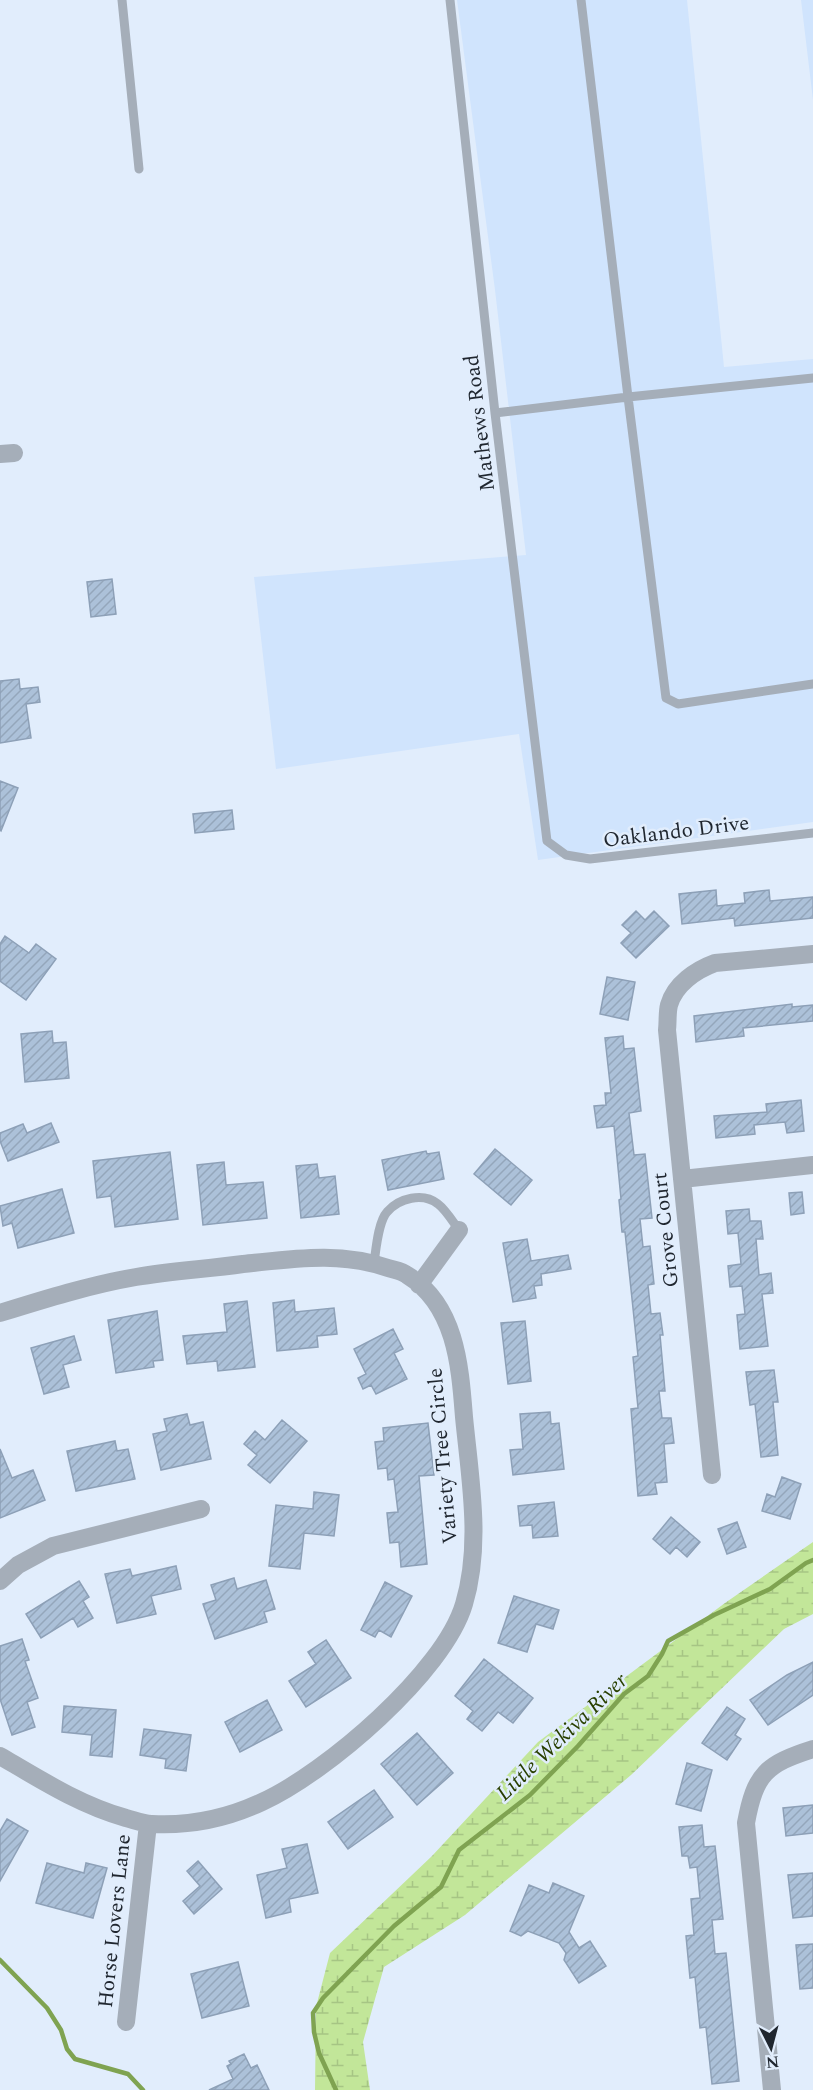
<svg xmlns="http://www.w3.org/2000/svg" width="813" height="2090" font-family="Spectral,serif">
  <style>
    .built { fill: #d0e4fd }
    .wetland { fill: url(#wetland-marsh) }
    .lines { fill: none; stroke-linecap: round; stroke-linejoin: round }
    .stream { stroke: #7fa351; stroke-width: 4.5 }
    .building { fill: url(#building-hatch); stroke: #8da0b7; stroke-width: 1.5 }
    .lane { stroke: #a5aeb9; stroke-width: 9 }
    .street { stroke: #a5aeb9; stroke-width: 18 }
    .labels { text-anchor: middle; stroke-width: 5; stroke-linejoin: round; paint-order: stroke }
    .street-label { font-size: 21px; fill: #1f262f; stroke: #e1edfc }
    .water-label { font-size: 22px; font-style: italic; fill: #294001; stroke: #e1edfc }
  </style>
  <defs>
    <pattern id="wetland-marsh" width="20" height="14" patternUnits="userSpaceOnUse" patternTransform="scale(1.5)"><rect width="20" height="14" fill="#c2e699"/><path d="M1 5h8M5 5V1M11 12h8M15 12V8" fill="none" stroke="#a6c584"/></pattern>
    <pattern id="building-hatch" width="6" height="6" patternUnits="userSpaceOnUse" patternTransform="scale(1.5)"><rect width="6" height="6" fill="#acc1d9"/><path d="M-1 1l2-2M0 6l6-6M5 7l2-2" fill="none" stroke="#94a6bb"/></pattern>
  </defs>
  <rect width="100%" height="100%" fill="#e1edfc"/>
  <path class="built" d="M457,0H687L724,367L813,359V822L538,860L519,734L276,769L254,577L526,555L495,290Z
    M801,0H813V100Z"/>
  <path class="wetland" d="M813,1542V1614L784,1629L631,1775L465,1915L384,1967L363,2042L370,2090H315L316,2007L330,1953L432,1856L538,1742L725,1603Z"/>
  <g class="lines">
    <path class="stream" d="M0,1960L47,2008L61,2030L67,2049L75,2059L128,2074L143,2090
      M336,2090L319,2053L314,2032L313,2013L323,1998L394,1926L441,1887L459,1850L530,1795L578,1746L624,1694L648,1676L662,1654L668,1641L714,1615L770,1589L806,1563L813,1560"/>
  </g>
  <path class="building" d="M112,579L116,614L91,617L87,582Z
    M19,679L20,689L38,687L40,702L26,704L31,738L0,743V681Z
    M0,781L18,788L1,831L0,830Z
    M232,810L234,829L195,833L193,814Z
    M716,890L717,906L745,903L744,893L769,890L770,901L813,897V918L735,926L734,918L682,924L679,894Z
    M636,911L645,920L654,911L669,926L636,958L621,943L631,933L622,925Z
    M5,936L29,953L36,944L56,959L26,1000L0,981V944Z
    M607,977L635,982L628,1020L600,1014Z
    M792,1004V1007L813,1005V1021L743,1028L744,1036L696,1042L694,1016Z
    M52,1031L53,1043L66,1042L69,1078L25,1082L21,1034Z
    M623,1036L624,1049L634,1048L641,1111L629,1113L634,1155L645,1154L652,1218L640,1219L643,1247L650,1246L654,1284L648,1285L651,1314L660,1313L663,1335H660L665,1391H659L662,1418H671L674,1443L664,1444L667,1482L655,1483L657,1494L638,1496L631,1409L638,1408L633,1357L638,1356L625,1232H622L619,1200L621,1199L614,1126L597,1128L594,1106L606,1105L605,1093H611L605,1038Z
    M801,1100L804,1131L787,1133L785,1122L754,1125L755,1134L716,1138L714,1116L767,1112L766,1104Z
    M51,1123L59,1142L8,1161L0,1141V1133L23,1124L27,1133Z
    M495,1149L532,1180L511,1205L474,1174Z
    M426,1151L427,1154L439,1152L444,1179L388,1190L382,1160Z
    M170,1152L178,1219L115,1227L111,1196L97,1198L93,1161Z
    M224,1162L226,1185L263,1182L267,1218L203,1225L197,1165Z
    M317,1164L319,1178L335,1176L339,1214L301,1218L296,1166Z
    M62,1189L74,1233L18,1248L12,1223L3,1226L0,1206Z
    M802,1192L804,1213L791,1215L789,1193Z
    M749,1209L750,1221H761L763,1239H756L759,1275L771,1273L773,1293L762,1294L768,1346L740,1349L737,1315L745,1314L742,1286L730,1287L728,1266L741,1264L738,1233L728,1234L726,1211Z
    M527,1239L531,1261L568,1255L571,1269L541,1274L542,1285L534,1286L536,1298L513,1302L503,1243Z
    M294,1300L295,1312L334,1308L337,1334L317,1336L318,1347L277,1351L273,1303Z
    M247,1301L255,1367L218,1371L217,1361L187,1364L183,1336L227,1332L224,1304Z
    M157,1311L163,1360L153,1361L154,1367L116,1373L108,1320Z
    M525,1321L531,1381L508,1384L501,1323Z
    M393,1329L403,1349L394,1353L407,1379L376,1394L371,1385L363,1389L358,1378L366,1374L354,1349Z
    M74,1336L81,1360L63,1365L69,1387L44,1394L31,1348Z
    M774,1370L778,1402H773L778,1455L761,1457L755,1404L750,1405L746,1372Z
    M550,1412L551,1424L559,1423L564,1469L513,1475L510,1450L523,1449L520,1414Z
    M187,1414L190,1425L203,1422L211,1459L161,1470L153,1434L167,1431L164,1419Z
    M282,1420L307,1441L270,1483L248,1465L257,1455L244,1444L255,1431L265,1440Z
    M428,1423L434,1475L419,1476L427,1564L401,1567L399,1542L390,1543L387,1513L398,1512L394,1479L388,1480L387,1468L378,1469L375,1442L384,1441L383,1428Z
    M115,1441L117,1451L128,1449L135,1479L76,1491L67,1451Z
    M0,1449L12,1478L33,1470L45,1500L0,1518Z
    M782,1477L801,1484L790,1519L762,1511L767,1494L775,1497Z
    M314,1492L339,1495L334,1536L304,1533L300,1569L269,1566L276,1505L313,1509Z
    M554,1502L558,1536L533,1538L532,1525L520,1526L518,1506Z
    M671,1517L700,1542L687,1557L676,1547L670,1554L653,1539Z
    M737,1522L746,1547L727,1554L718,1529Z
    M176,1566L181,1589L151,1596L156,1614L117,1623L105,1574L130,1569L132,1576Z
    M234,1578L237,1589L266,1580L275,1609L264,1612L267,1622L215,1639L203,1604L216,1600L211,1585Z
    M79,1581L89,1597L83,1601L93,1618L78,1627L73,1618L41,1638L26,1614Z
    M385,1582L412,1596L391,1637L379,1630L375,1637L361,1630Z
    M514,1596L559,1610L553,1629L536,1624L527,1652L498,1643Z
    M22,1639L29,1660L25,1661L38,1698L27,1702L35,1727L12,1735L0,1699V1646Z
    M326,1640L351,1678L306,1707L289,1681L316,1664L308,1652Z
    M484,1659L533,1698L513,1723L498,1712L482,1731L467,1719L473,1711L455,1696Z
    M813,1662V1695L768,1725L750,1700L787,1675Z
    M267,1700L282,1730L240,1752L225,1722Z
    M64,1706L116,1710L112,1757L90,1755L92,1735L62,1732Z
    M727,1707L745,1719L735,1735L741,1739L727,1760L702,1743Z
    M144,1729L191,1735L186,1771L165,1768L166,1759L140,1755Z
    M417,1733L453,1773L417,1805L381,1764Z
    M687,1763L712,1770L701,1811L676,1804Z
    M374,1790L393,1817L348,1849L328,1822Z
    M813,1805V1833L786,1836L783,1808Z
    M7,1819L28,1831L0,1881V1831Z
    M702,1825L704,1847L715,1846L723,1919L712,1920L715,1954L726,1953L739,2081L712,2084L706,2027L700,2028L695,1977L690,1978L686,1936L694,1935L691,1899L700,1898L697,1867L690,1868L688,1856H682L679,1827Z
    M307,1844L318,1893L289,1899L291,1912L266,1918L257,1875L287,1868L282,1849Z
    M198,1861L222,1889L194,1914L183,1901L200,1886L187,1871Z
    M47,1863L84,1873L86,1863L107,1868L93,1918L36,1903Z
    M813,1873V1916L793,1918L788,1875Z
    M553,1883L584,1896L569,1932L579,1948L590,1941L606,1966L579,1983L564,1960L566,1953L559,1943L528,1931L521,1936L510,1931L529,1885L549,1893Z
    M813,1944V1988L800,1989L796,1945Z
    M238,1962L249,2006L202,2018L191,1974Z
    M244,2054L251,2068L257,2065L269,2090H209L233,2079L227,2066L231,2064L229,2061Z"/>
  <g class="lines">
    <path class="lane" d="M122,0L139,169
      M450,0L495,413L547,841L566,855L590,859L813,833
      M813,378L628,397L666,698L678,704L813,684
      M495,413L628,397L581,0
      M374,1263C376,1250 378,1222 387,1212C399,1198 423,1192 438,1204C446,1210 453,1222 459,1230"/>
    <path class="street" d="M0,454L14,453
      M682,1179L813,1165
      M419,1285L459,1230
      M0,1313C45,1299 90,1285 136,1277C171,1271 207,1269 243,1264C293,1259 339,1251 388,1268C394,1270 402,1271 407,1275C456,1305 460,1366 464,1417C470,1479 482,1544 464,1604C444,1672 326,1773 262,1802C228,1818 190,1826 152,1824C143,1824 134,1820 126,1818C80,1805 41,1780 0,1756
      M712,1475L667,1030C668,1022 667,1013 669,1005C675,984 696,970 715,963L813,954
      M0,1581L18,1565L53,1546L201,1509
      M126,2022L148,1824
      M772,2090L746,1823C755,1774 766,1764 813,1749"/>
  </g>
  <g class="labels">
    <g class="street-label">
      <text transform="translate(479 423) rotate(-97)" y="7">Mathews Road</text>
      <text transform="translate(676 831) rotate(-7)" y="7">Oaklando Drive</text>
      <text transform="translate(665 1230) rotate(-96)" y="7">Grove Court</text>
      <text transform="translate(442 1456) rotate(-95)" y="7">Variety Tree Circle</text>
      <text transform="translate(114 1921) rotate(-84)" y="7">Horse Lovers Lane</text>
    </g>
    <g class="water-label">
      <text transform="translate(561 1736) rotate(-44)" y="8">Little Wekiva River</text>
    </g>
  </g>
  <g transform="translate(771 2048) rotate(174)" stroke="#e1edfc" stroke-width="4.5" paint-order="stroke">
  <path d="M0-4.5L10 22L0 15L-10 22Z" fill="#1f262f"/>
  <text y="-9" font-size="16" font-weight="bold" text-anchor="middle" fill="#1f262f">N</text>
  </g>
</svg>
